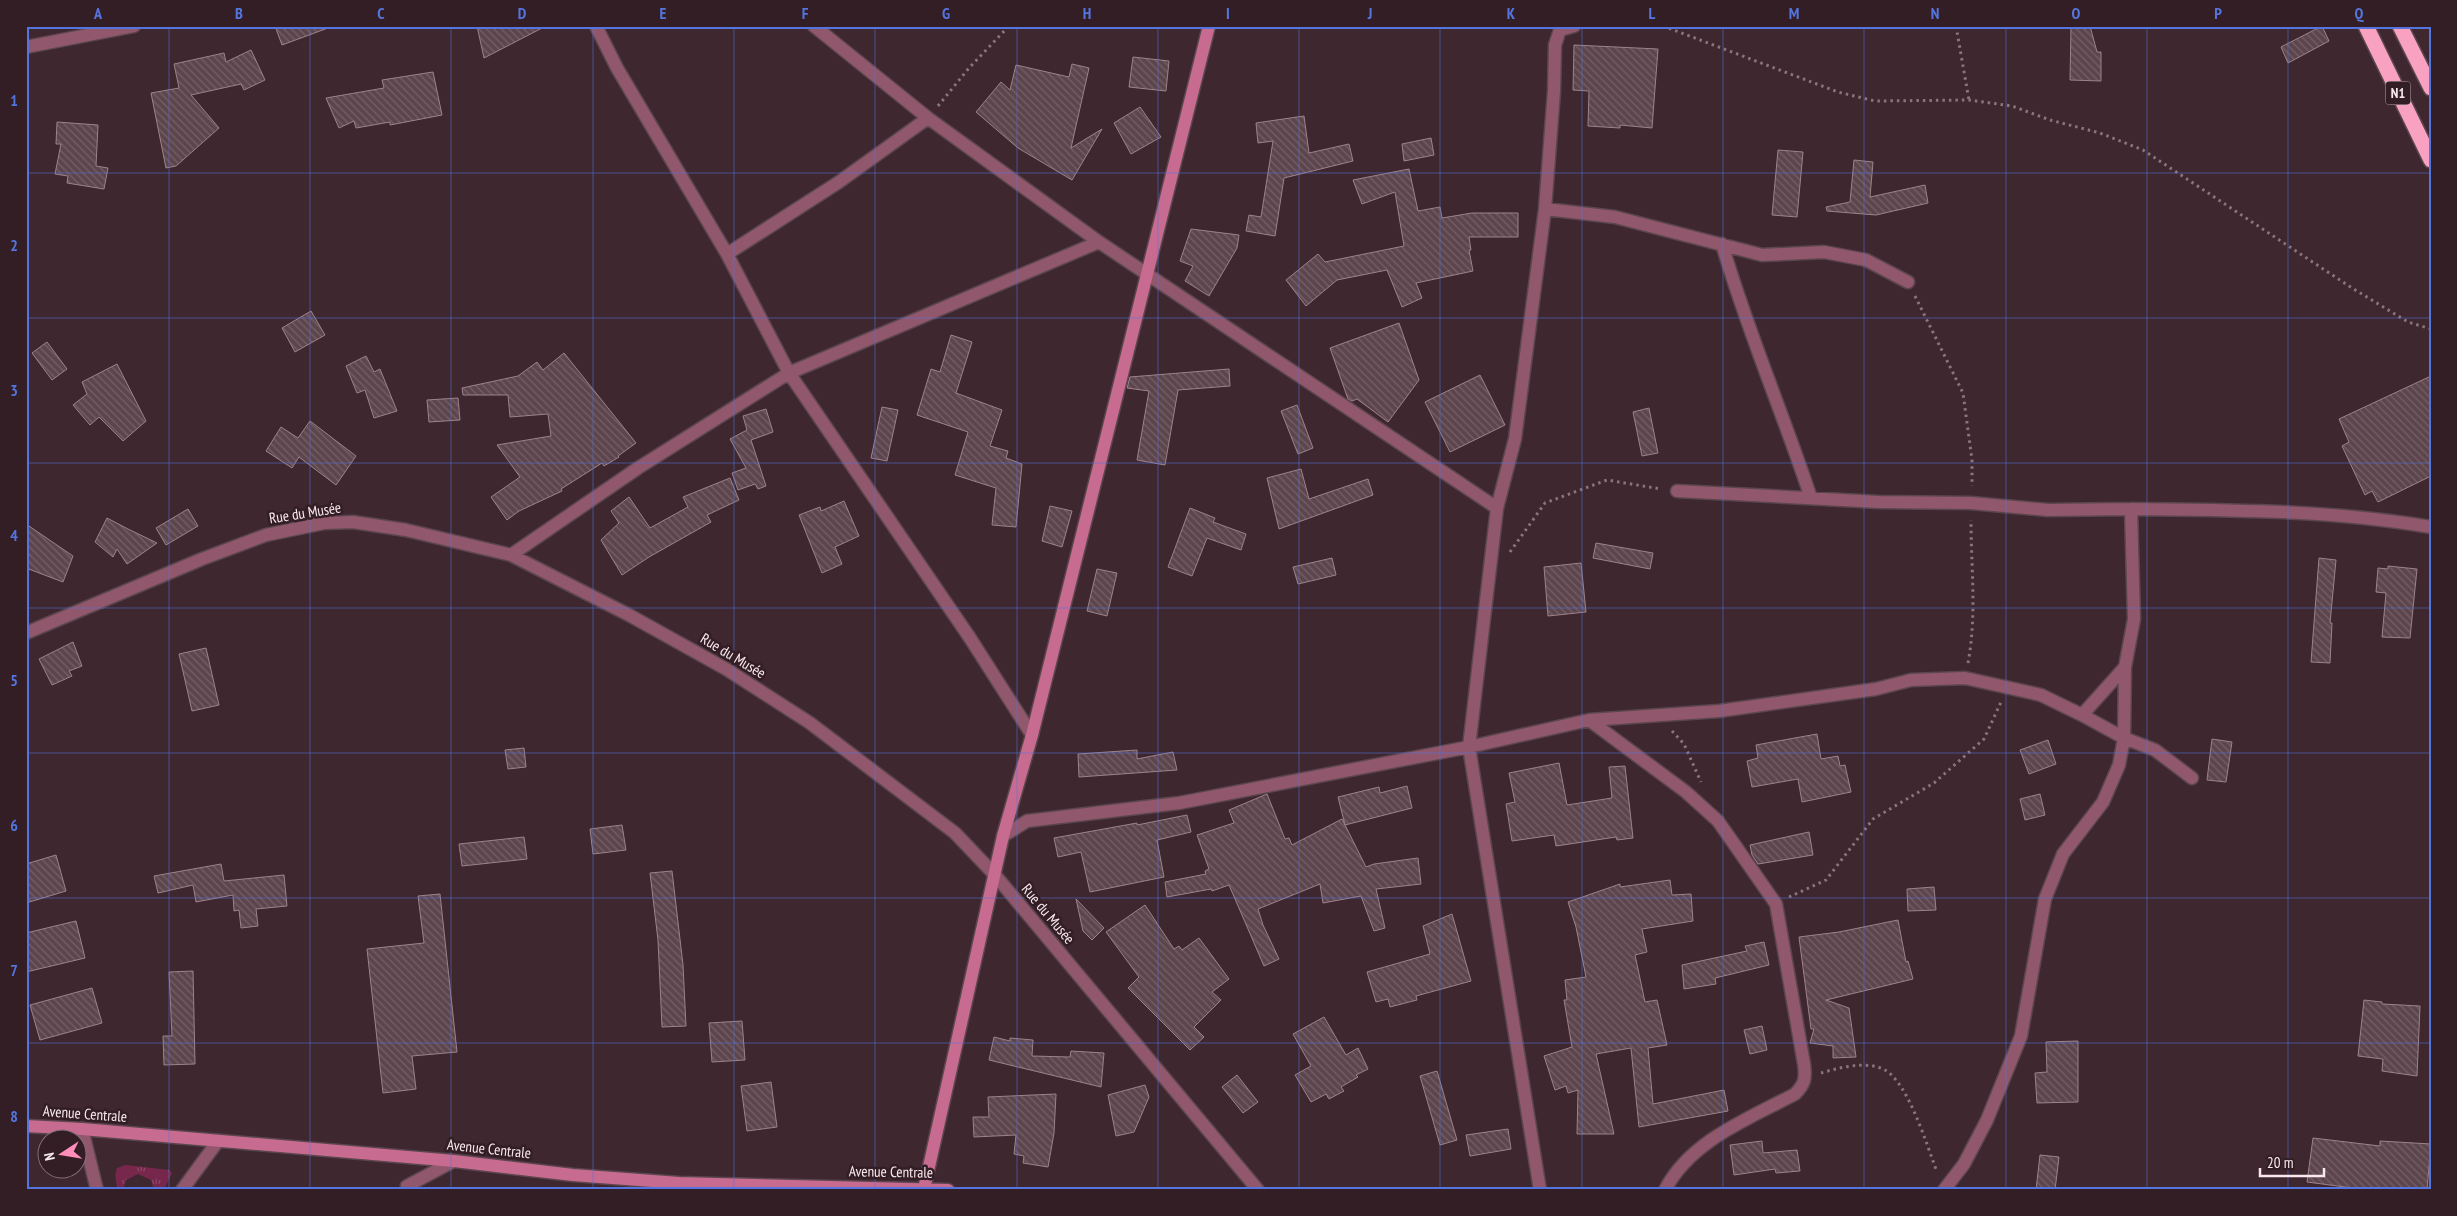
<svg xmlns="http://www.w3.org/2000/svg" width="2457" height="1216" font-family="'PT Sans Narrow',sans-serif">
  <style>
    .grass { fill: url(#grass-tufts) }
    .building { fill: url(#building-back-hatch); stroke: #9e828c }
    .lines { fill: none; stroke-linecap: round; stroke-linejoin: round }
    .street-casing { stroke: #5c464e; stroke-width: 15 }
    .secondary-casing { stroke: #5c464e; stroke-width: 15 }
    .highway-casing { stroke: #5c464e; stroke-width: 18 }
    .path { stroke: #89757c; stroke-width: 3; stroke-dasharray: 2.5 4; stroke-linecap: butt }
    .street { stroke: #91576d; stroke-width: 12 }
    .secondary { stroke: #c86b90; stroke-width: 12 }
    .highway { stroke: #f8a1c1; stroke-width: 15 }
    .grid { fill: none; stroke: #5475de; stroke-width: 1; stroke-opacity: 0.55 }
    .labels { text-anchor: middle; stroke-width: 5; stroke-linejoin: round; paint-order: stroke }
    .shield { fill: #331e26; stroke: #beacb2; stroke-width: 1 }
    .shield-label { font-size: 14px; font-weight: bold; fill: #f9e9ee }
    .street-label { font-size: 15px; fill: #f9e9ee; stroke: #331e26 }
    .neatline { fill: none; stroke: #5475de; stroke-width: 2 }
    .grid-label { font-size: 16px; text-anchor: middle; font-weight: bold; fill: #5475de }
  </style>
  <defs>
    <pattern id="grass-tufts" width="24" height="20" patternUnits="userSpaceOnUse" patternTransform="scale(1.25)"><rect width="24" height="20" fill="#78274c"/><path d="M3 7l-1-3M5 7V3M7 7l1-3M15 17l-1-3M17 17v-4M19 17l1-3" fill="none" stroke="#8c4666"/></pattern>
    <pattern id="building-back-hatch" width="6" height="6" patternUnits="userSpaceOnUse" patternTransform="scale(1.25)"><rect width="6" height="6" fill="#5d454d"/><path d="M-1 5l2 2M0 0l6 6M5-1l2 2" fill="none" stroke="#756067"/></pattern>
  </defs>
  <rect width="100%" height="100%" fill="#3e272f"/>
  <path class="grass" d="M126,1165L169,1170L172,1173L164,1190H154L151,1180L138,1174L126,1180L123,1190H118C116,1182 114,1176 117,1168Z"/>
  <path class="building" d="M275,26H328V28L282,45Z
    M477,26H546L484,58Z
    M2071,26H2090L2097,52H2101V81L2070,80Z
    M2322,26L2329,41L2288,63L2281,47Z
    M1574,45L1658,49L1652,128L1620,125V128L1588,126L1589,91L1573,90Z
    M251,50L265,80L244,90L241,84L191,95L219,128L176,166L166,168L151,93L179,88L174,64L224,53L226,62Z
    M1133,57L1169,61L1166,91L1129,87Z
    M1072,64L1089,68L1071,148L1102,129L1072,180L1018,148L976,112L1001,82L1010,90L1016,65L1069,77Z
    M433,72L442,115L390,125V122L356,128L354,121L339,128L326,98L384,88L382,80Z
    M1140,107L1161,137L1131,154L1114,123Z
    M1304,116L1309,153L1349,144L1353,161L1284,178L1275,236L1246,231L1249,215L1261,217L1273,141L1258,143L1256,123Z
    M57,122L98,125L96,166L108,168L104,189L67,183L68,176L55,174L61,144H56Z
    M1431,138L1434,155L1404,161L1402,144Z
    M1778,150L1803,152L1797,217L1772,215Z
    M1854,160L1873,162L1870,197L1925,185L1928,203L1876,215L1827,211L1826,207L1850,202Z
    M1409,169L1418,211L1440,207L1442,218L1472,213H1518V237H1469L1471,250H1469L1473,271L1416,283L1422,298L1402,307L1387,270L1337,280L1306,306L1286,280L1318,254L1325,262L1404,246L1395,192L1362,204L1353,180Z
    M1191,229L1239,235L1237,248L1209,296L1185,281L1193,266L1180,261Z
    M311,311L325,335L295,352L282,328Z
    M1399,323L1419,380L1388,422L1357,399L1352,401L1348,399L1330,348Z
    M951,335L972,342L956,393L1002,410L990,446L1008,451L1006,458L1022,464L1016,527L992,525L996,488L955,475L968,432L917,415L931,369L940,372Z
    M47,342L67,369L52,380L32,353Z
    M564,353L636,443L618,456L619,457L604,466L602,463L561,489L562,491L519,511L507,520L491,497L520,477L497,445L551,436L548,414L510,417L508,395H463L462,388L518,376L537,362L543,370Z
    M366,356L374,372L380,369L397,411L374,418L365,390L357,393L346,366Z
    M117,364L146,421L123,441L99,417L90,425L73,405L87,394L82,382Z
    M1229,369L1230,386L1178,390L1165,465L1137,460L1149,391L1127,388L1130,377Z
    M1480,375L1505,425L1450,452L1425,402Z
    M2431,376V476L2378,502L2372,491L2365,495L2342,446L2349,442L2339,419Z
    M458,398L460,420L429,422L427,400Z
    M1297,405L1313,448L1298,454L1281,411Z
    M882,407L898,410L887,461L871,458Z
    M1649,408L1658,453L1642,456L1633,412Z
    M766,409L773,432L751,440L766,486L758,489L755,484L738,490L732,473L746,468L730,439L747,430L743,416Z
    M310,421L356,456L336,485L299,457L292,468L266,451L281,427L298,438Z
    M1301,469L1309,499L1368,479L1373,495L1279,529L1267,478Z
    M730,478L739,500L707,515L711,522L649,557L622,575L601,540L619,523L611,511L629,497L650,528L688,507L683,497Z
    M844,501L859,536L835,547L842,564L822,573L799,515L820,507L821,511Z
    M1050,506L1072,511L1062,547L1042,541Z
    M1190,508L1215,518L1213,522L1246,534L1241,550L1207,538L1192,576L1168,567Z
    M188,509L198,526L166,545L156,528Z
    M107,518L128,529L157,543L127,564L117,549L113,557L95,542Z
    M26,524L73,556L63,582L26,568Z
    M1596,543L1653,553L1650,569L1593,558Z
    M1332,558L1336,575L1298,584L1293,567Z
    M2319,558L2336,560L2330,623H2332L2330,663L2311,662Z
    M1581,563L1586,612L1548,616L1544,567Z
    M2388,566L2417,569L2410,638L2382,637L2386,593L2376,592L2378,568L2388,569Z
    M1097,569L1117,573L1107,616L1087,611Z
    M73,642L82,666L69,671L72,676L52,685L39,659Z
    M206,648L219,705L192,711L179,654Z
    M1817,734L1821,759L1838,756L1840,766L1845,765L1851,792L1802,802L1798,779L1752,787L1747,761L1758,758L1756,745Z
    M2212,739L2232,742L2226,782L2207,780Z
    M2048,740L2056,764L2029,774L2020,750Z
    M524,748L526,767L508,769L505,750Z
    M1137,750V759L1173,752L1177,770L1079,777L1078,754Z
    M1559,763L1567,805L1612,798L1609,767L1625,766L1633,838L1617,840L1616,837L1556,846L1554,835L1512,841L1506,804L1515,802L1509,773Z
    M1407,786L1412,808L1345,825L1338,797L1379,787L1380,793Z
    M1267,794L1285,839L1289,838L1292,845L1342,819L1366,867L1374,864L1418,858L1421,884L1376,889L1385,928L1374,931L1361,896L1323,903L1320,884L1258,909L1263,925L1279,959L1264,966L1229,885L1212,891L1211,889L1167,897L1165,882L1206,874L1205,871L1209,869L1197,835L1234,823L1229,810Z
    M2040,794L2045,815L2025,820L2020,799Z
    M1187,815L1191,832L1157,840L1164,877L1090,892L1081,852L1058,857L1054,838L1137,823V825Z
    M622,825L626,850L593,854L590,829Z
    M1809,832L1813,855L1758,864L1752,855L1750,845Z
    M524,837L527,859L462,866L459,844Z
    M56,855L66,891L26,903V864Z
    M221,864L224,881L284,875L287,906L256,909L258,926L241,928L239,910L234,911L233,895L196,902L193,885L158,893L154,876Z
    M672,871L683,965L686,1026L662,1027L658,940L650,873Z
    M1670,880L1672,895L1691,894L1693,921L1642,929L1647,952L1635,955L1645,1002L1657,1000L1667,1045L1648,1048L1653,1104L1724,1090L1728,1111L1639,1127L1631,1048L1596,1054L1614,1134H1577L1578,1090L1568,1093L1566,1086L1555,1090L1544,1056L1572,1047L1564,1000H1567L1565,980L1586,977L1576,927L1568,902L1620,884V887Z
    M1934,887L1936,910L1908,911L1907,889Z
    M440,894L457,1052L412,1056L416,1089L383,1093L367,949L424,943L418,896Z
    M1076,899L1104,928L1092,940L1083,931Z
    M1145,905L1174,949L1179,946L1182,950L1199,938L1229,979L1212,992L1221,1000L1194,1027L1204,1037L1190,1050L1128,988L1139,977L1106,932Z
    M1452,914L1471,981L1416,996L1417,1000L1390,1007L1388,999L1376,1002L1367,972L1430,954L1423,926Z
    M1898,920L1906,962L1908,961L1913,979L1826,1000L1849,1008L1856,1057L1833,1058V1046L1810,1043L1814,1029H1811L1799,937L1839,932Z
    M76,921L85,958L26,972V933Z
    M1764,942L1769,965L1715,978L1716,984L1684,989L1682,965L1747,951L1745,946Z
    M193,971L195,1064L164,1065L163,1036H172L169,972Z
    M92,988L102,1023L40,1040L30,1005Z
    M2364,1000L2382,1002V1004L2420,1006L2417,1076L2382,1071L2383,1059L2358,1056Z
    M1324,1017L1346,1055L1358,1048L1368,1069L1356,1075L1358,1077L1341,1087L1344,1091L1329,1099L1326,1094L1311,1102L1295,1075L1311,1066L1293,1034Z
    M742,1021L745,1060L712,1062L709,1023Z
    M1762,1026L1767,1050L1750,1054L1744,1030Z
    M994,1037L1010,1041V1038L1033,1040L1032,1056L1070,1057L1071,1051L1104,1053L1101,1087L989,1060Z
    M2078,1041V1102L2037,1103L2035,1073L2047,1072L2046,1042Z
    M1437,1071L1457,1140L1440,1145L1420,1076Z
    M1237,1075L1258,1102L1243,1113L1222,1087Z
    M771,1082L777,1127L747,1131L741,1086Z
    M1145,1085L1149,1097L1134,1132L1116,1136L1108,1095Z
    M1056,1094L1054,1133L1048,1167L1023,1163L1024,1156L1014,1154L1016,1135L974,1137L973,1117H989L988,1097Z
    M1508,1129L1511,1149L1470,1156L1466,1135Z
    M2313,1138L2380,1146V1141L2431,1144L2427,1190H2368L2307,1182Z
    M1762,1141L1763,1153L1797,1150L1800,1171L1776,1173L1775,1169L1734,1175L1730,1145Z
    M2040,1155L2059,1157L2055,1190H2036Z"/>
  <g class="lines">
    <defs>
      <path id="street" d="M596,26L617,68L727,254L789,373L970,638L1032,735
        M814,26L928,118L1099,242L1497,508L1469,747L1540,1190
        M26,47L134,26
        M1545,209L1615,217L1762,255L1824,252L1866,260L1908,282
        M1722,244C1747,330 1783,413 1811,498
        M727,254L839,182L928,118
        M1677,491L1879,502L1971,503L2048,510L2131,509
        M1497,508L1515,439L1545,209L1554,91L1555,45L1560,30L1574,26
        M511,555L638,468L789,373L1099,242
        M26,633L202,559L266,535L324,523L353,522L406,530L511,555L629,615L726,669L810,723L955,833L995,875L1258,1190
        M2125,667L2124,738L2155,750L2192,778
        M1589,720L1719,711L1876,689L1911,680L1965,678L2041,695L2082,715L2125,667L2134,619L2131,509C2232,510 2332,510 2431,527
        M1003,836L1027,821L1179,803L1469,747L1589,720L1686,792L1718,821L1776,904L1804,1064C1806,1078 1805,1084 1795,1094C1748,1119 1690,1141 1665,1190
        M82,1129L97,1190
        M182,1190L218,1141
        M408,1190L407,1186L454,1161
        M1944,1190L1964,1164L1987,1120L2021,1036L2045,899L2063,854L2103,802L2119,765L2124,738L2082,715"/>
      <path id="secondary" d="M26,1126L82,1129L454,1161L573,1175L679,1183L948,1190
        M924,1189L1003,836L1032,735L1209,26"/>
      <path id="highway" d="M2366,26L2431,160
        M2400,26L2431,88"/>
    </defs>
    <use href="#street" class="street-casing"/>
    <use href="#secondary" class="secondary-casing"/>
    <use href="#highway" class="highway-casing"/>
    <path class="path" d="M1663,26L1838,92L1875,101L1969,100L2012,106L2050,120L2100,133L2143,150L2352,288L2408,322L2431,329
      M1956,26L1969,100
      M938,106L969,68L1009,26
      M1915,296L1963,393L1972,460V486
      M1510,552L1545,503L1607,480L1661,489
      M1968,663C1977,615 1971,568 1971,520
      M1672,731L1684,744L1701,782
      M1789,897L1826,880L1873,819L1934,783L1984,739L2001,702
      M1821,1073C1838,1068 1867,1060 1885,1070C1909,1084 1927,1146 1937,1172"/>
    <use href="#street" class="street"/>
    <use href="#secondary" class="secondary"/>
    <use href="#highway" class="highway"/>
  </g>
  <path class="grid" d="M169,26V1190M310,26V1190M451,26V1190M593,26V1190M734,26V1190M875,26V1190M1017,26V1190M1158,26V1190M1299,26V1190M1440,26V1190M1582,26V1190M1723,26V1190M1864,26V1190M2006,26V1190M2147,26V1190M2288,26V1190M26,173H2431M26,318H2431M26,463H2431M26,608H2431M26,753H2431M26,898H2431M26,1043H2431"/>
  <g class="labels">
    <rect class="shield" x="2385.5" y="81.5" width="25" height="23" rx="4"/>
    <g class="shield-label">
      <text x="2398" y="98">N1</text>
    </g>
    <g class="street-label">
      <text transform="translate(305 513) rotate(-9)" y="5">Rue du Musée</text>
      <text transform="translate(733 656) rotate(31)" y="5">Rue du Musée</text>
      <text transform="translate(1048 914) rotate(50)" y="5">Rue du Musée</text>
      <text transform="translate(85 1114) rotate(4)" y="5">Avenue Centrale</text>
      <text transform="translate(489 1149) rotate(6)" y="5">Avenue Centrale</text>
      <text transform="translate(891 1172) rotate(1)" y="5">Avenue Centrale</text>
    </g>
  </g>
  <rect width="2457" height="1216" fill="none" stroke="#331e26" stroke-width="55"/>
  <g transform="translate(62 1154) rotate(258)"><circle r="24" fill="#331e26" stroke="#826f76"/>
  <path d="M0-4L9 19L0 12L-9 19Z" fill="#ff8eba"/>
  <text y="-8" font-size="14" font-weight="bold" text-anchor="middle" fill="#f9e9ee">N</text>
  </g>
  <path d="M2260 1168v8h64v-8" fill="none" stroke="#f9e9ee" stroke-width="2.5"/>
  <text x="2267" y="1168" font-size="15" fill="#f9e9ee" stroke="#331e26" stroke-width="4" paint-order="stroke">20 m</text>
  <rect x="28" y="28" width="2402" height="1160" class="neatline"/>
  <g class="grid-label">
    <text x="98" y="19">A</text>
    <text x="239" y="19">B</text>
    <text x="381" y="19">C</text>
    <text x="522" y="19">D</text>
    <text x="663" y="19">E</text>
    <text x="805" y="19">F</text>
    <text x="946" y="19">G</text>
    <text x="1087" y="19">H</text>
    <text x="1228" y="19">I</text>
    <text x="1370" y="19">J</text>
    <text x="1511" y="19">K</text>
    <text x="1652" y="19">L</text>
    <text x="1794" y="19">M</text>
    <text x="1935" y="19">N</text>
    <text x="2076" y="19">O</text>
    <text x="2218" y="19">P</text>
    <text x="2359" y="19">Q</text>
    <text x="14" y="106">1</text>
    <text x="14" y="251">2</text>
    <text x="14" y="396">3</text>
    <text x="14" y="541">4</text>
    <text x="14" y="686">5</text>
    <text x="14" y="831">6</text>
    <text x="14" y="976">7</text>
    <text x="14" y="1122">8</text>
  </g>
</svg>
